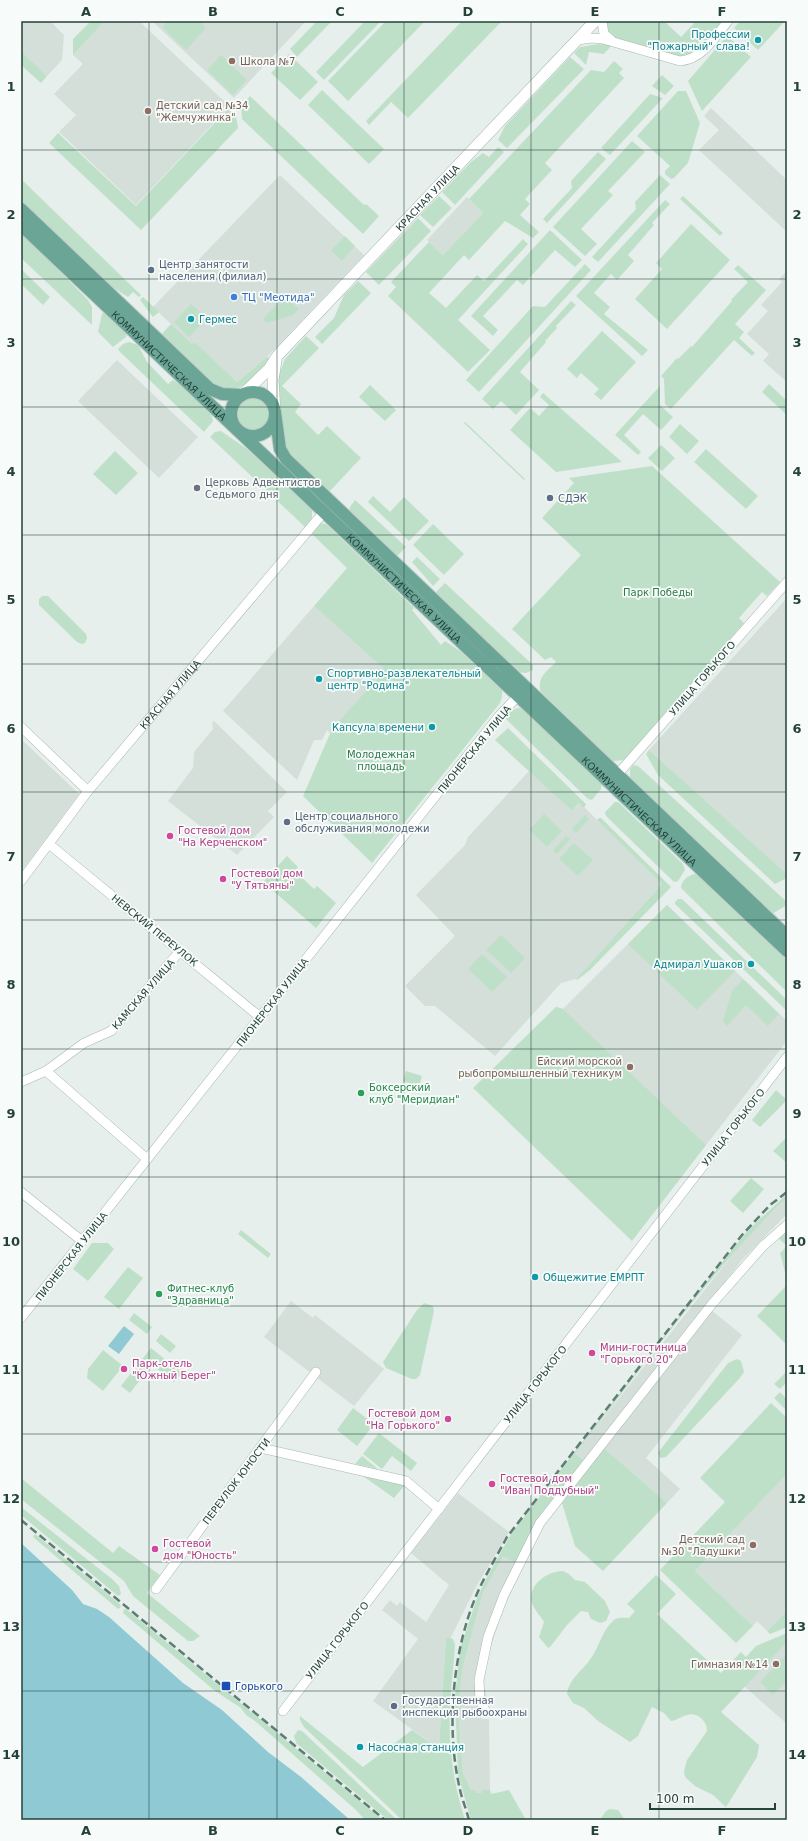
<svg xmlns="http://www.w3.org/2000/svg" width="808" height="1841" font-family="'DejaVu Sans',sans-serif">
  <style>
    .built { fill: #d4dfda }
    .green { fill: #bfe0c8 }
    .water { fill: #8ec9d4 }
    .lines { fill: none; stroke-linecap: round; stroke-linejoin: round }
    .minor-casing { stroke: #a8b8b2; stroke-width: 10 }
    .tertiary-casing { stroke: #a8b8b2; stroke-width: 12 }
    .primary-casing { stroke: #c2cac8; stroke-width: 14 }
    .minor { stroke: #fff; stroke-width: 9 }
    .tertiary { stroke: #fff; stroke-width: 11 }
    .primary { stroke: #6aa596; stroke-width: 12 }
    .rail { stroke: #5f7d75; stroke-width: 2.5; stroke-dasharray: 8 4; stroke-linecap: butt }
    .grid { fill: none; stroke: #24423a; stroke-width: 1; stroke-opacity: 0.55 }
    .culture-dot { fill: #0f9aa8; stroke: #f7fbf9; stroke-width: 1.5 }
    .education-dot { fill: #8d6e63; stroke: #f7fbf9; stroke-width: 1.5 }
    .service-dot { fill: #5c6f8a; stroke: #f7fbf9; stroke-width: 1.5 }
    .shop-dot { fill: #3f7fe0; stroke: #f7fbf9; stroke-width: 1.5 }
    .worship-dot { fill: #6b7280; stroke: #f7fbf9; stroke-width: 1.5 }
    .hotel-dot { fill: #d1479c; stroke: #f7fbf9; stroke-width: 1.5 }
    .leisure-dot { fill: #2e9e5b; stroke: #f7fbf9; stroke-width: 1.5 }
    .transit-dot { fill: #1a4fb4; stroke: #f7fbf9; stroke-width: 1.5 }
    .labels { text-anchor: middle; stroke-width: 3.5; stroke-linejoin: round; paint-order: stroke }
    .culture-label { font-size: 10px; fill: #0d838f; stroke: #f7fbf9; text-anchor: start }
    .education-label { font-size: 10px; fill: #785e54; stroke: #f7fbf9; text-anchor: end }
    .street-label { font-size: 10px; fill: #24423a; stroke: #f7fbf9 }
    .service-label { font-size: 10px; fill: #4e5e75; stroke: #f7fbf9; text-anchor: start }
    .shop-label { font-size: 10px; fill: #366cbe; stroke: #f7fbf9; text-anchor: start }
    .worship-label { font-size: 10px; fill: #5b616d; stroke: #f7fbf9; text-anchor: start }
    .park-label { font-size: 10px; fill: #2d7a4b; stroke: #f7fbf9 }
    .hotel-label { font-size: 10px; fill: #b23c85; stroke: #f7fbf9; text-anchor: start }
    .leisure-label { font-size: 10px; fill: #27864d; stroke: #f7fbf9; text-anchor: start }
    .transit-label { font-size: 10px; fill: #164399; stroke: #f7fbf9; text-anchor: start }
    .neatline { fill: none; stroke: #24423a; stroke-width: 1.5 }
    .grid-label { font-size: 13px; text-anchor: middle; font-weight: bold; fill: #24423a }
  </style>
  <rect width="100%" height="100%" fill="#e6efeb"/>
  <path class="built" d="M21,21H50L64,35L62,60L47,76L21,51Z
    M105,21H139L227,104L228,108L136,205L59,132L76,115L54,94L83,64L73,55Z
    M152,21H306L234,98Z
    M711,108L787,180V232L699,150L719,130L704,116Z
    M280,175L364,255L267,357L237,382L195,342L192,344L153,307Z
    M467,197L483,213L443,255L427,240Z
    M787,271V382L763,361L769,354L747,334L768,311L761,305L782,282L779,279Z
    M117,360L198,437L159,478L78,401Z
    M787,598V874L649,750Z
    M314,606L385,670L330,733L327,730L322,740H314L297,780L223,711Z
    M214,721L287,792L268,811L274,817L237,855L168,801L193,768L194,752L213,729L212,723Z
    M21,739L79,794L21,872Z
    M529,771L572,811L580,803L662,884L576,979L561,983L495,1056L435,1006H425L405,986L455,936L416,895L465,845L468,837Z
    M667,905L787,1021V1041L636,1235L476,1086L556,1007L563,1009Z
    M787,1200V1214L742,1260L585,1461L575,1454L733,1254L753,1231L781,1203Z
    M291,1301L313,1318L315,1315L384,1369L354,1406L264,1337Z
    M711,1310L742,1335L646,1458L680,1489L667,1503L604,1448Z
    M787,1474V1611L767,1631L757,1621L753,1626L695,1571Z
    M458,1493L509,1532L477,1585L451,1637L446,1638L439,1745L435,1746L373,1701L418,1639L382,1610L390,1600L397,1606L400,1602L426,1622L449,1585L411,1553Z
    M503,1555L523,1567L501,1614L486,1663L484,1686L489,1707L481,1715V1719H489L490,1790H482V1793H476L471,1790L463,1773L458,1710L463,1666L483,1593Z
    M787,1642V1724L744,1686Z"/>
  <path class="green" d="M91,21H105L73,55V39Z
    M168,21H200L206,28L186,50L162,27Z
    M317,21H332L297,57L290,49Z
    M365,21H381L324,80L316,72Z
    M386,21H425L348,101L328,81Z
    M462,21H502L408,118L391,102L369,125L366,121Z
    M607,21H664L681,37L696,21H723L696,54L679,57L613,38L607,32Z
    M740,21H785L758,50L734,28Z
    M727,36L751,57L702,111L688,81Z
    M599,44L612,45L604,54L589,52L586,65L574,53L580,47Z
    M21,51L47,76L41,83L21,65Z
    M289,54L318,82L300,100L271,73Z
    M221,55L247,80L233,95L207,70Z
    M570,57L584,69L507,148L498,140L505,126Z
    M614,61L623,69L619,73L624,78L545,163L552,170L525,199L530,204L520,215L539,232L533,238L505,221L469,260L464,255L429,293L446,308L477,275L484,281L523,239L528,244L458,320L490,350L468,372L388,296L396,287L391,282L429,242L443,255L483,213L469,199L591,70L604,72Z
    M662,75L674,86L665,95L652,86Z
    M322,90L384,149L369,164L308,105Z
    M678,91H686L700,123L688,163L674,178L671,179L665,174V171L670,166L637,136Z
    M650,94L663,98L610,155L601,148Z
    M250,96L364,205L366,204L379,216L363,234L242,119L241,106Z
    M228,109L236,116L238,128L141,230L49,143L58,133L136,206Z
    M632,141L645,152L608,191L613,195L581,229L597,244L585,256L553,227Z
    M498,147L504,152L455,205L442,192L471,162L483,153L489,157Z
    M598,152L606,159L547,223L543,219L572,188L571,181Z
    M660,175L670,184L598,262L592,257L636,209L635,202Z
    M21,179L141,295L139,297L133,292L128,297L112,287L21,201Z
    M439,196L452,208L433,227L420,215Z
    M683,196L723,233L720,236L680,199Z
    M665,200L670,204L652,223L654,225L628,255L634,261L617,280L611,274L594,293L610,307L604,314L648,350L642,356L576,296Z
    M418,218L431,231L379,285L366,272Z
    M691,224L730,260L667,329L635,299L662,269L656,263Z
    M550,230L582,260L575,267L555,250L523,285L517,280L483,316L498,330L493,336L471,316Z
    M21,232L88,300L92,307V325L21,258Z
    M345,236L355,246L342,261L331,250Z
    M585,264L591,270L479,392L466,380L533,306L545,307Z
    M738,265L766,290L735,324L744,332L739,338L755,353L752,356L734,340L671,409L665,404L664,379L661,376L677,358L678,359L691,346L692,347L732,301L731,300L748,282L734,269Z
    M21,269L50,297L43,305L21,284Z
    M358,281L371,293L322,344L315,337L334,318L344,295Z
    M285,296L299,309L293,315L267,323L263,319Z
    M143,297L159,312L153,317L140,300Z
    M571,301L576,305L556,326L557,328L545,341L546,342L520,372L539,390L516,415L501,401L493,409L482,399Z
    M191,304L207,318L189,337L174,322Z
    M105,312L127,332L126,337L113,347L98,332L102,314Z
    M171,324L192,344L195,342L237,382L267,357L269,358C266,367 259,372 253,378C229,402 209,381 190,363C181,354 171,345 161,335Z
    M602,331L636,362L601,400L594,394L599,389L581,373L577,378L567,369Z
    M306,336L319,348L282,386L301,404L295,412L318,435L327,426L361,458L329,492L288,453L282,428L278,378L285,359Z
    M129,342L138,345L147,362L168,384L173,380C185,388 211,405 213,421L204,432L120,352L118,349L123,344Z
    M769,384L787,401V415L762,392Z
    M370,385L396,410L385,421L359,397Z
    M660,386V405L673,417L661,430L643,414L624,435L641,452L638,455L615,435Z
    M543,393L622,462L556,472L510,430L530,408L539,416L549,405L540,397Z
    M236 415a18 18 0 1 1 36 0a18 18 0 1 1-36 0Z
    M465,422L525,479L524,480L464,423Z
    M680,424L699,441L687,454L669,437Z
    M221,431L247,449L312,510V518L305,527L210,437L215,432Z
    M661,445L675,458L662,471L648,458Z
    M706,449L758,496L746,509L694,462Z
    M115,451L138,473L116,495L93,474Z
    M652,466L780,582L767,596L762,592L739,618L744,623L624,760L613,761L608,757L541,692C536,678 547,671 556,662L551,657L545,660L512,629L581,555L542,518L574,483L569,478Z
    M373,496L390,512L404,497L429,521L409,541L368,502Z
    M355,500L406,547L396,557L349,512L350,507Z
    M319,523L326,524L414,608L412,610L441,645L445,641L460,651L502,690V697L500,703L372,863L303,796L332,729L385,670L314,606L347,568L310,532Z
    M433,524L464,554L444,575L413,545Z
    M417,557L440,579L433,586L412,562Z
    M445,583L533,665V670L526,673L518,672L435,593Z
    M42,596H48L86,634L87,638L85,643L82,644L77,642L39,605V599Z
    M519,708L525,709L602,784L601,789L592,800L588,799L504,717L511,710Z
    M508,728L586,804L584,808L579,803L572,811L495,740Z
    M649,750L787,874L785,879L775,884L658,775L646,754Z
    M633,765L638,766L787,902V905L772,914L630,779V769Z
    M615,802H618L683,864L685,870L678,881L674,882L606,816L605,812Z
    M544,814L562,831L547,847L529,830Z
    M585,815L589,819L576,833L572,829Z
    M599,818H601L671,887L590,970L577,980L576,979L662,884L597,820Z
    M566,836L570,839L557,854L553,850Z
    M574,843L593,860L578,876L559,859Z
    M287,856L298,867L295,871L314,889L317,886L336,903L316,928L263,882Z
    M695,874L699,875L787,960V992L681,888C681,881 688,875 695,874Z
    M678,899H682L787,1000V1011L675,904V902Z
    M667,905L735,971L697,1010L628,944Z
    M501,935L525,958L511,973L486,950Z
    M482,954L507,977L492,992L468,969Z
    M743,979L779,1014L768,1026L746,1005L727,1026L723,1021L732,991Z
    M556,1007L563,1009L706,1145L632,1241L473,1088Z
    M406,1071L422,1076L419,1087L403,1081Z
    M776,1090L787,1100L760,1127L752,1120Z
    M787,1137V1163L773,1151Z
    M751,1178L764,1189L743,1213L730,1201Z
    M787,1194V1200L781,1203C704,1279 642,1369 575,1454L585,1461L518,1564L503,1556L483,1593L463,1666L458,1710L463,1773L471,1790H475L476,1793H482V1790H490L491,1794L509,1790L526,1820H471L458,1774L455,1696L460,1649L477,1598L486,1579L511,1534L688,1305L747,1231Z
    M787,1229V1280L780,1253L787,1246L777,1237Z
    M241,1230L271,1254L268,1258L238,1234Z
    M92,1243H108L114,1249L88,1281L73,1269Z
    M128,1267L143,1278L119,1309L104,1297Z
    M787,1285V1345L757,1316Z
    M424,1303L433,1306L434,1311L420,1375L416,1379H412L386,1368L383,1362L417,1310Z
    M134,1313L152,1327L147,1334L129,1320Z
    M161,1334L176,1346L170,1353L156,1341Z
    M151,1348L182,1373L174,1382L152,1365L144,1375L135,1368Z
    M103,1350L123,1366L103,1391L87,1378L88,1369Z
    M737,1359L741,1361L744,1372L739,1379L666,1457L660,1458L658,1453L660,1450L728,1363Z
    M787,1371V1382L780,1389L774,1384Z
    M131,1373L140,1380L130,1393L121,1386Z
    M780,1392L787,1399V1411L774,1398Z
    M771,1403L787,1418V1474L695,1571L753,1626L736,1643L660,1570L725,1502L700,1478Z
    M353,1408L374,1424L357,1446L337,1430Z
    M379,1433L417,1463L411,1471L392,1456L382,1469L363,1454Z
    M604,1448L667,1503L603,1571L575,1546L562,1503Z
    M362,1456L378,1469L355,1464Z
    M360,1474L401,1482L405,1485L394,1498Z
    M21,1478L113,1553L119,1546L160,1575L147,1593L200,1636L193,1641H188L133,1596L124,1581L21,1499Z
    M21,1507L112,1579L119,1586L121,1594L118,1596L21,1515Z
    M35,1534L120,1604L121,1607L118,1609L33,1537Z
    M563,1571L569,1574L575,1580L585,1582L605,1601L610,1612L606,1621L600,1623L591,1619L588,1612L581,1611L567,1625L551,1646L548,1648L539,1637L544,1622C540,1615 533,1609 531,1600C530,1583 548,1571 563,1571Z
    M656,1575L676,1594L657,1614L721,1673L741,1652L746,1657L756,1646L787,1633V1642L721,1712L759,1745L757,1757L726,1807L713,1795L695,1786L685,1777L684,1771L687,1760L707,1731C707,1726 705,1722 702,1719C690,1708 682,1719 671,1721L664,1713L652,1707L638,1736L630,1742L598,1721L584,1708L573,1703L567,1694C569,1678 585,1669 593,1655C600,1644 603,1629 614,1620C618,1617 624,1618 629,1618L635,1611L627,1604Z
    M124,1609H126L383,1820H365L356,1810L255,1721L246,1715L241,1708L215,1691L123,1613Z
    M787,1611V1627L770,1634L767,1631Z
    M449,1637L453,1639L455,1644C454,1665 451,1685 450,1705C448,1745 453,1783 465,1820H402L304,1727L300,1720V1716L363,1767L412,1730L435,1746L439,1745L446,1638Z
    M785,1656L787,1658V1680L773,1695L760,1682Z
    M298,1730L302,1731L397,1820H388L296,1743L294,1736Z
    M610,1809L618,1810L625,1820H600L606,1811Z"/>
  <path class="water" d="M124,1326L134,1334L119,1354L108,1346Z
    M21,1543L72,1590L83,1604L97,1609L109,1617L183,1683L222,1710L268,1752L301,1777L350,1820H21Z"/>
  <g class="lines">
    <defs>
      <g id="minor">
        <path d="M602,21L604,34L611,40"/>
        <path d="M578,40L591,38L603,39L680,61C703,59 715,37 728,21"/>
        <path d="M21,727L88,791"/>
        <path d="M617,775L787,582"/>
        <path d="M49,844L260,1017"/>
        <path id="s1" d="M21,881L88,791L324,512"/>
        <path d="M46,1071L147,1159"/>
        <path d="M21,1082L46,1071L84,1043L111,1031L180,951"/>
        <path d="M21,1192L82,1241"/>
        <path d="M21,1318L499,716L522,692"/>
        <path d="M261,1448L406,1481L439,1509"/>
        <path d="M156,1589L316,1372"/>
        <path d="M485,1710L480,1700L479,1680L488,1637L504,1595L540,1523L712,1304L763,1246L787,1225"/>
        <path d="M283,1711L787,1057"/>
      </g>
      <g id="tertiary">
        <path id="s2" d="M242,395L269,369L278,355L595,21"/>
        <path d="M275,412L273,380L276,361"/>
      </g>
      <g id="primary">
        <path d="M21,209L210,389L222,394L242,395"/>
        <path id="s3" d="M21,225L787,951"/>
        <circle cx="253" cy="414" r="22"/>
        <path d="M275,412L280,449L286,459L787,936"/>
      </g>
    </defs>
    <use href="#minor" class="minor-casing"/>
    <use href="#tertiary" class="tertiary-casing"/>
    <use href="#primary" class="primary-casing"/>
    <use href="#minor" class="minor"/>
    <use href="#tertiary" class="tertiary"/>
    <use href="#primary" class="primary"/>
    <path class="rail" d="M21,1520L385,1820
      M469,1820C466,1808 461,1797 459,1785C446,1726 453,1651 476,1596C485,1575 497,1556 507,1537L742,1235L770,1205L787,1192"/>
  </g>
  <path class="grid" d="M149,21V1820M277,21V1820M404,21V1820M531,21V1820M659,21V1820M21,150H787M21,279H787M21,407H787M21,535H787M21,664H787M21,792H787M21,920H787M21,1049H787M21,1177H787M21,1306H787M21,1434H787M21,1562H787M21,1691H787"/>
  <g class="culture-dot">
    <circle cx="758" cy="40" r="4"/>
    <circle cx="191" cy="319" r="4"/>
    <circle cx="319" cy="679" r="4"/>
    <circle cx="432" cy="727" r="4"/>
    <circle cx="751" cy="964" r="4"/>
    <circle cx="535" cy="1277" r="4"/>
    <circle cx="360" cy="1747" r="4"/>
  </g>
  <g class="education-dot">
    <circle cx="232" cy="61" r="4"/>
    <circle cx="148" cy="111" r="4"/>
    <circle cx="630" cy="1067" r="4"/>
    <circle cx="753" cy="1545" r="4"/>
    <circle cx="776" cy="1664" r="4"/>
  </g>
  <g class="service-dot">
    <circle cx="151" cy="270" r="4"/>
    <circle cx="550" cy="498" r="4"/>
    <circle cx="287" cy="822" r="4"/>
    <circle cx="394" cy="1706" r="4"/>
  </g>
  <circle class="shop-dot" cx="234" cy="297" r="4"/>
  <circle class="worship-dot" cx="197" cy="488" r="4"/>
  <g class="hotel-dot">
    <circle cx="170" cy="836" r="4"/>
    <circle cx="223" cy="879" r="4"/>
    <circle cx="592" cy="1353" r="4"/>
    <circle cx="124" cy="1369" r="4"/>
    <circle cx="448" cy="1419" r="4"/>
    <circle cx="492" cy="1484" r="4"/>
    <circle cx="155" cy="1549" r="4"/>
  </g>
  <g class="leisure-dot">
    <circle cx="361" cy="1093" r="4"/>
    <circle cx="159" cy="1294" r="4"/>
  </g>
  <rect class="transit-dot" x="221" y="1681" width="10" height="10" rx="2"/>
  <g class="labels">
    <g class="culture-label">
      <text x="750" y="38" text-anchor="end">Профессии<tspan x="750" dy="12">"Пожарный" слава!</tspan></text>
      <text x="199" y="323">Гермес</text>
      <text x="327" y="677">Спортивно-развлекательный<tspan x="327" dy="12">центр "Родина"</tspan></text>
      <text x="424" y="731" text-anchor="end">Капсула времени</text>
      <text x="743" y="968" text-anchor="end">Адмирал Ушаков</text>
      <text x="543" y="1281">Общежитие ЕМРПТ</text>
      <text x="368" y="1751">Насосная станция</text>
    </g>
    <g class="education-label">
      <text x="240" y="65" text-anchor="start">Школа №7</text>
      <text x="156" y="109" text-anchor="start">Детский сад №34<tspan x="156" dy="12">"Жемчужинка"</tspan></text>
      <text x="622" y="1065">Ейский морской<tspan x="622" dy="12">рыбопромышленный техникум</tspan></text>
      <text x="745" y="1543">Детский сад<tspan x="745" dy="12">№30 "Ладушки"</tspan></text>
      <text x="768" y="1668">Гимназия №14</text>
    </g>
    <g class="street-label">
      <text dy="4" stroke="none"><textPath href="#s2" startOffset="271">КРАСНАЯ УЛИЦА</textPath></text>
      <text dy="4" stroke="none"><textPath href="#s3" startOffset="204">КОММУНИСТИЧЕСКАЯ УЛИЦА</textPath></text>
      <text dy="4" stroke="none"><textPath href="#s3" startOffset="528">КОММУНИСТИЧЕСКАЯ УЛИЦА</textPath></text>
      <text transform="translate(702 678) rotate(-49)" y="4">УЛИЦА ГОРЬКОГО</text>
      <text dy="4" stroke="none"><textPath href="#s1" startOffset="239">КРАСНАЯ УЛИЦА</textPath></text>
      <text transform="translate(474 749) rotate(-51)" y="4">ПИОНЕРСКАЯ УЛИЦА</text>
      <text dy="4" stroke="none"><textPath href="#s3" startOffset="852">КОММУНИСТИЧЕСКАЯ УЛИЦА</textPath></text>
      <text transform="translate(155 930) rotate(39)" y="4">НЕВСКИЙ ПЕРЕУЛОК</text>
      <text transform="translate(143 994) rotate(-49)" y="4">КАМСКАЯ УЛИЦА</text>
      <text transform="translate(272 1002) rotate(-52)" y="4">ПИОНЕРСКАЯ УЛИЦА</text>
      <text transform="translate(733 1127) rotate(-52)" y="4">УЛИЦА ГОРЬКОГО</text>
      <text transform="translate(71 1256) rotate(-52)" y="4">ПИОНЕРСКАЯ УЛИЦА</text>
      <text transform="translate(535 1384) rotate(-52)" y="4">УЛИЦА ГОРЬКОГО</text>
      <text transform="translate(236 1481) rotate(-53)" y="4">ПЕРЕУЛОК ЮНОСТИ</text>
      <text transform="translate(337 1640) rotate(-52)" y="4">УЛИЦА ГОРЬКОГО</text>
    </g>
    <g class="service-label">
      <text x="159" y="268">Центр занятости<tspan x="159" dy="12">населения (филиал)</tspan></text>
      <text x="558" y="502">СДЭК</text>
      <text x="295" y="820">Центр социального<tspan x="295" dy="12">обслуживания молодежи</tspan></text>
      <text x="402" y="1704">Государственная<tspan x="402" dy="12">инспекция рыбоохраны</tspan></text>
    </g>
    <g class="shop-label">
      <text x="242" y="301">ТЦ "Меотида"</text>
    </g>
    <g class="worship-label">
      <text x="205" y="486">Церковь Адвентистов<tspan x="205" dy="12">Седьмого дня</tspan></text>
    </g>
    <g class="park-label">
      <text x="658" y="596">Парк Победы</text>
      <text x="381" y="758">Молодежная<tspan x="381" dy="12">площадь</tspan></text>
    </g>
    <g class="hotel-label">
      <text x="178" y="834">Гостевой дом<tspan x="178" dy="12">"На Керченском"</tspan></text>
      <text x="231" y="877">Гостевой дом<tspan x="231" dy="12">"У Тятьяны"</tspan></text>
      <text x="600" y="1351">Мини-гостиница<tspan x="600" dy="12">"Горького 20"</tspan></text>
      <text x="132" y="1367">Парк-отель<tspan x="132" dy="12">"Южный Берег"</tspan></text>
      <text x="440" y="1417" text-anchor="end">Гостевой дом<tspan x="440" dy="12">"На Горького"</tspan></text>
      <text x="500" y="1482">Гостевой дом<tspan x="500" dy="12">"Иван Поддубный"</tspan></text>
      <text x="163" y="1547">Гостевой<tspan x="163" dy="12">дом "Юность"</tspan></text>
    </g>
    <g class="leisure-label">
      <text x="369" y="1091">Боксерский<tspan x="369" dy="12">клуб "Меридиан"</tspan></text>
      <text x="167" y="1292">Фитнес-клуб<tspan x="167" dy="12">"Здравница"</tspan></text>
    </g>
    <g class="transit-label">
      <text x="235" y="1690">Горького</text>
    </g>
  </g>
  <rect width="808" height="1841" fill="none" stroke="#f7fbf9" stroke-width="44"/>
  <path d="M650 1803v6h125v-6" fill="none" stroke="#24423a" stroke-width="2"/>
  <text x="656" y="1803" font-size="12" fill="#24423a" stroke="#f7fbf9" stroke-width="3" paint-order="stroke">100 m</text>
  <rect x="22" y="22" width="764" height="1797" class="neatline"/>
  <g class="grid-label">
    <text x="86" y="16">A</text>
    <text x="213" y="16">B</text>
    <text x="340" y="16">C</text>
    <text x="468" y="16">D</text>
    <text x="595" y="16">E</text>
    <text x="722" y="16">F</text>
    <text x="11" y="91">1</text>
    <text x="797" y="91">1</text>
    <text x="11" y="219">2</text>
    <text x="797" y="219">2</text>
    <text x="11" y="347">3</text>
    <text x="797" y="347">3</text>
    <text x="11" y="476">4</text>
    <text x="797" y="476">4</text>
    <text x="11" y="604">5</text>
    <text x="797" y="604">5</text>
    <text x="11" y="733">6</text>
    <text x="797" y="733">6</text>
    <text x="11" y="861">7</text>
    <text x="797" y="861">7</text>
    <text x="11" y="989">8</text>
    <text x="797" y="989">8</text>
    <text x="11" y="1118">9</text>
    <text x="797" y="1118">9</text>
    <text x="11" y="1246">10</text>
    <text x="797" y="1246">10</text>
    <text x="11" y="1374">11</text>
    <text x="797" y="1374">11</text>
    <text x="11" y="1503">12</text>
    <text x="797" y="1503">12</text>
    <text x="11" y="1631">13</text>
    <text x="797" y="1631">13</text>
    <text x="11" y="1759">14</text>
    <text x="797" y="1759">14</text>
    <text x="86" y="1835">A</text>
    <text x="213" y="1835">B</text>
    <text x="340" y="1835">C</text>
    <text x="468" y="1835">D</text>
    <text x="595" y="1835">E</text>
    <text x="722" y="1835">F</text>
  </g>
</svg>
